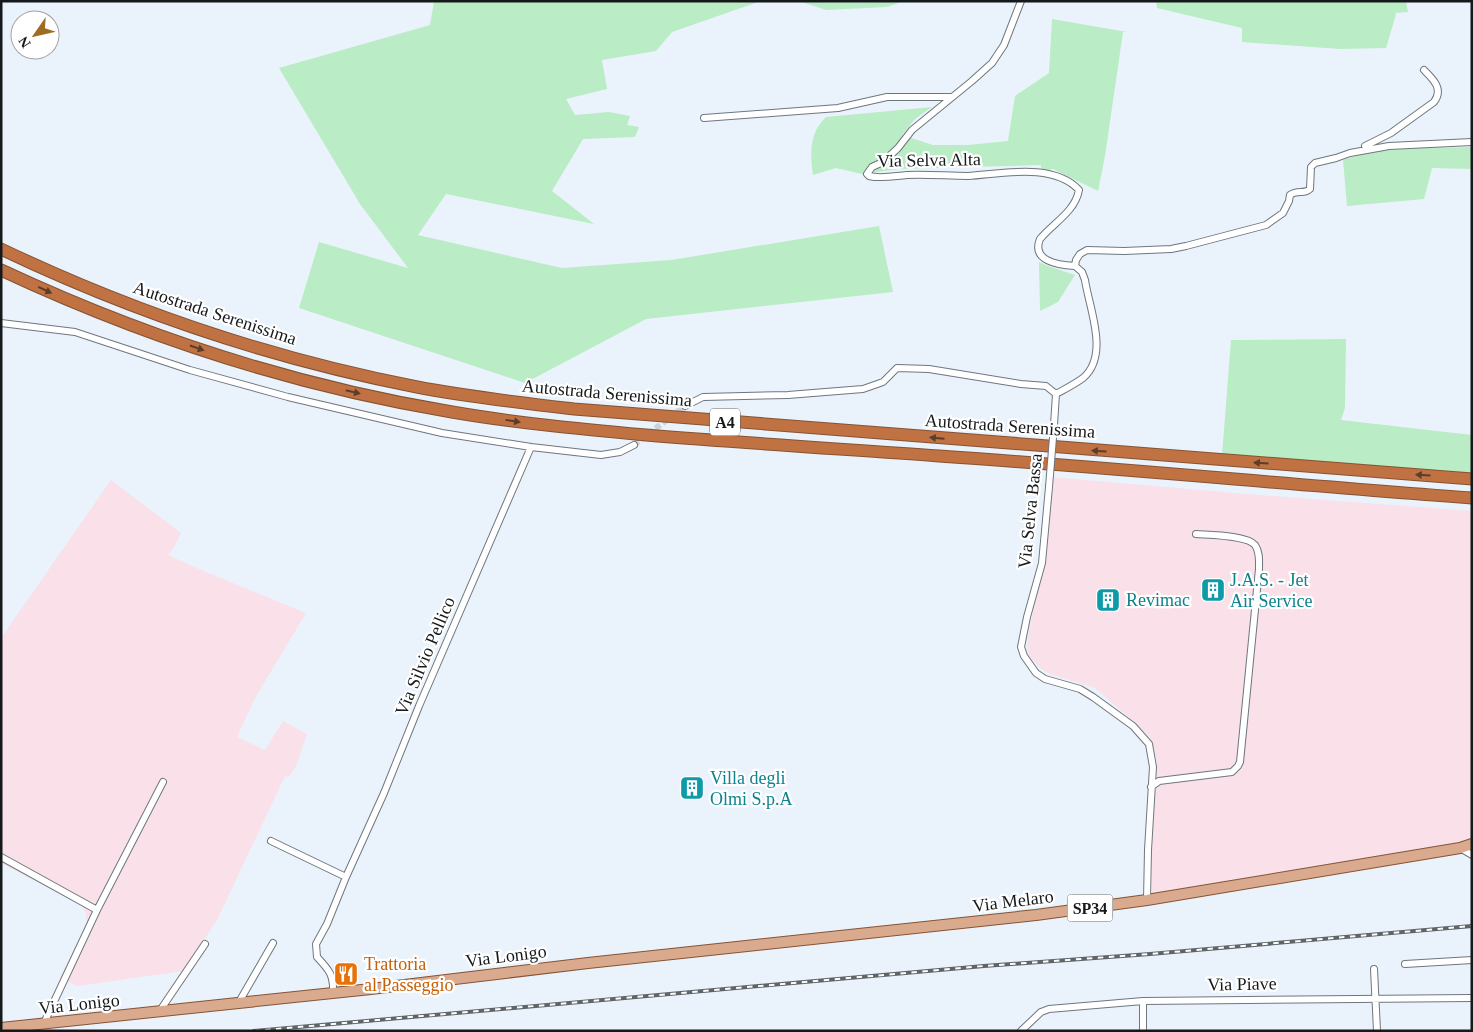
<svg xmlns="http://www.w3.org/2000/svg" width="1473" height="1032" font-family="Georgia,serif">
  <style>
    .industrial { fill: #f9e0e9 }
    .green { fill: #baecc5 }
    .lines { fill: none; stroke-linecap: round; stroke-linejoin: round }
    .street-tunnel { stroke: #cad2da; stroke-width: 6; stroke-dasharray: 6 3; stroke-linecap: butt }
    .street-casing { stroke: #6e767e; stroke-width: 8 }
    .primary-casing { stroke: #855334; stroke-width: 12 }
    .highway-casing { stroke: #855334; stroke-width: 13 }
    .street { stroke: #fff; stroke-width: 6 }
    .primary { stroke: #daaa8e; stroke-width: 10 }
    .highway { stroke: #c17242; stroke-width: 11 }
    .rail-casing { stroke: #5e6468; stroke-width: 4 }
    .rail { stroke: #fff; stroke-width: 2; stroke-dasharray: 5.5; stroke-linecap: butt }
    .street-bridge-casing { stroke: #6e767e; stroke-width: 8; stroke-linecap: butt }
    .street-bridge { stroke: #fff; stroke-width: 6 }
    .oneway { fill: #5a3d2b }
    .labels { text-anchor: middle; stroke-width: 4.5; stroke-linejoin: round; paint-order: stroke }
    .shield { fill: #fff; stroke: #5b5e5f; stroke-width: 1 }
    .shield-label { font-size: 16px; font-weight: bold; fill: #15191b }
    .street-label { font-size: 18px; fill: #15191b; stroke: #fff }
    .culture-label { font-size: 18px; fill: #0d838f; stroke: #fff; text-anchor: start }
    .food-label { font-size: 18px; fill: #c56008; stroke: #fff; text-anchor: start }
  </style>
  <rect width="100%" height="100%" fill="#eaf3fc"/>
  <path class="industrial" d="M1051,477L1247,494L1472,511V848L1152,898V828L1157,778V762L1151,739L1132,720L1095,688L1050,674L1040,668L1028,655L1027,645L1030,625L1047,556Z
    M111,480L181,533L174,547L168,555L201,570L306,613L255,698L237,737L265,750L283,721L307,734L296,766L289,777L285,776L217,920L184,971L77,986L60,977L87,924L86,914L81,905L1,863V638Z"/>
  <path class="green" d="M434,1H761L672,32L656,51L602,60L607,89L566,99L575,115L609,112L630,116L627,125L639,127L635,137L583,139L552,191L594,224L446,194L418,235L562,268L671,260L879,226L893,292L646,319L525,383L299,308L319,242L408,268L360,204L279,68L430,25Z
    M799,1H904L887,7L826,10Z
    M1156,1H1406L1408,12L1395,13L1396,14L1386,48L1340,49L1242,42V28L1157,8Z
    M1052,19L1127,32H1123L1105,156L1098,191L1053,169L1041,172V165L899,169L862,174L836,168L813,175C810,154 809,133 826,117L932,107L915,119L902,135L933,145H968L1008,141L1015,96L1049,73Z
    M1472,147V169L1432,168L1424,199L1347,206L1343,160C1383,145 1430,149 1472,147Z
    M1039,262L1048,266L1075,275L1058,302L1040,311Z
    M1346,339L1345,408L1341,420L1472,435V474L1222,455L1231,340Z"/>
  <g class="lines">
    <path class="street-tunnel" d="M634,445L685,406"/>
    <defs>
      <path id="street" d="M1021,1L1004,45L992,63L972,81L912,130L898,148L883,162L872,167L867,174L869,176C881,179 894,176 907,175C927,174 948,176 968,176C1001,174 1053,162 1079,190C1075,212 1053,223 1040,239C1031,261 1058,265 1075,266
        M704,118L838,108L887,97H952
        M1365,146L1391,133L1434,102C1444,89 1433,79 1424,70
        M1,323L75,332L190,370L288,397L442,433L531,447L601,455L620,452L634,445
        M685,406L703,397L788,395L863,389L883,382L897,368L929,369L1021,384L1046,386L1056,394
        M1054,425L1056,394C1065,389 1075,384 1083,378C1110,355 1089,308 1085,280L1082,272L1075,266L1076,260L1080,254L1087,250L1124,251L1171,249L1186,246L1266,225L1283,213L1289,201L1290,195C1298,189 1304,195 1310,189L1311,167L1315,163L1336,158L1350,153L1389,146L1472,142
        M1049,487L1042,563L1027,617L1021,647L1024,656L1036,673L1045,679L1080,689L1093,697L1133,726L1149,744L1153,767L1148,850L1147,900
        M1151,787L1159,781L1232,772L1238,766L1240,762L1259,569C1259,561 1260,552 1255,545C1247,535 1209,535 1196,534
        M271,841L346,877
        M1460,848L1472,855
        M1,857L97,910L44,1023
        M97,910L163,782
        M1405,964L1472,960
        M1374,969L1377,1031
        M333,993C334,975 329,970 317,957L316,944L327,924L346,877L384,793L419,706L531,447
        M239,1002L273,943
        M159,1012L205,944
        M1021,1031L1041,1012L1049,1009L1143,1001L1472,998
        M1143,1031V1001"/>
      <path id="primary" d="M1,1028L371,989L588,963L1036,915L1147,900L1460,848L1472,844"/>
      <path id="highway" d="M1,249C133,312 273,359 417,387C469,397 522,403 574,409L1472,479
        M1,270C144,337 296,386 452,412C516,423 581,429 646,435C744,443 841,449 939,456C1117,468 1294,485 1472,498"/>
    </defs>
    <use href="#street" class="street-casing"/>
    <use href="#primary" class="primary-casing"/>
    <use href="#highway" class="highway-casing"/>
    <use href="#street" class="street"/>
    <use href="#primary" class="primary"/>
    <use href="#highway" class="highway"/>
    <defs>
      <path id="rail" d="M254,1031L984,966L1150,954L1472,926"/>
    </defs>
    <use href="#rail" class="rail-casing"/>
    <use href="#rail" class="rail"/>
    <defs>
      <path id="street-bridge" d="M1049,487L1054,425"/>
    </defs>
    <use href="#street-bridge" class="street-bridge-casing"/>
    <use href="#street-bridge" class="street-bridge"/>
  </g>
  <defs><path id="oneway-solid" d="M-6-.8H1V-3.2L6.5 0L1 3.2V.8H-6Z" transform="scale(1.25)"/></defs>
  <g class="oneway">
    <use href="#oneway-solid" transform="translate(45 290) rotate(25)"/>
    <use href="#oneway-solid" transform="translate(197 348) rotate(19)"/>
    <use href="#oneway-solid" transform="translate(353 392) rotate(13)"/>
    <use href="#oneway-solid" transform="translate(513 421) rotate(8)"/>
    <use href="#oneway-solid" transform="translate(937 438) rotate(-175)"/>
    <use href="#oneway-solid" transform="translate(1099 451) rotate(-176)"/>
    <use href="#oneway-solid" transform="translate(1261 463) rotate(-176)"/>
    <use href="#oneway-solid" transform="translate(1423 475) rotate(-176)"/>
  </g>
  <defs>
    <symbol id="building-square" viewBox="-11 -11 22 22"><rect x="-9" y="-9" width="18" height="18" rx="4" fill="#0f9aa8" stroke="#fff"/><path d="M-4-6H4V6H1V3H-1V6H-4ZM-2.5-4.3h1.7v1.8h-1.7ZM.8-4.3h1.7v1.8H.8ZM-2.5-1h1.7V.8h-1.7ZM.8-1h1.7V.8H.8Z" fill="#fff"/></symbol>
    <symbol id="restaurant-square" viewBox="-11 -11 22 22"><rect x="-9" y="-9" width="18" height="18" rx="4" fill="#e8710a" stroke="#fff"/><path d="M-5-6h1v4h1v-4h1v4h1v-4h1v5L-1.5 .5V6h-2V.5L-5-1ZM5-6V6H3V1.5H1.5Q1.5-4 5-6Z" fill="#fff"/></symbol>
  </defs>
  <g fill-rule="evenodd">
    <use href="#building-square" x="1199" y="576" width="28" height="28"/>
    <use href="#building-square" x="1094" y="586" width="28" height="28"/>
    <use href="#building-square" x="678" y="774" width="28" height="28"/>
    <use href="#restaurant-square" x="332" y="960" width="28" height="28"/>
  </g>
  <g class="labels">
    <g class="shield">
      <rect x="710" y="408.5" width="30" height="27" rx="4"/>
      <rect x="1067.5" y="894.5" width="45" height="27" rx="4"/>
    </g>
    <g class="shield-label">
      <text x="725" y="428">A4</text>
      <text x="1090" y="914">SP34</text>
    </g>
    <g class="street-label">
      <text transform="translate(929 160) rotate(-1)" y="6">Via Selva Alta</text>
      <text transform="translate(215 313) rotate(18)" y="6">Autostrada Serenissima</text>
      <text transform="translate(607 393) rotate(5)" y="6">Autostrada Serenissima</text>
      <text transform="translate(1010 426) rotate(4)" y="6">Autostrada Serenissima</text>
      <text transform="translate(1030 511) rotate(-84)" y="6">Via Selva Bassa</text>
      <text transform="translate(425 656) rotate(-67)" y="6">Via Silvio Pellico</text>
      <text transform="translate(1013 901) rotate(-7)" y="6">Via Melaro</text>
      <text transform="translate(506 956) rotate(-7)" y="6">Via Lonigo</text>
      <text transform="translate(1242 984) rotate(-1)" y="6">Via Piave</text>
      <text transform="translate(79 1004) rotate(-6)" y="6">Via Lonigo</text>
    </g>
    <g class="culture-label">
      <text x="1230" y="586">J.A.S. - Jet<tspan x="1230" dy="21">Air Service</tspan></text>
      <text x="1126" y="606">Revimac</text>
      <text x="710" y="784">Villa degli<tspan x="710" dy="21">Olmi S.p.A</tspan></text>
    </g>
    <g class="food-label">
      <text x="364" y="970">Trattoria<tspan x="364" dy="21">al Passeggio</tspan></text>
    </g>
  </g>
  <rect width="1473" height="1032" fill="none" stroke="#15191b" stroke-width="5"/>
  <g transform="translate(35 35) rotate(236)"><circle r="24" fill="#ffffff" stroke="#a1a3a4"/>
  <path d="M0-4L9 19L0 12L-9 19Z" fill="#9e6d21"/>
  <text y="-8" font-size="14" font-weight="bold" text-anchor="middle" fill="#15191b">N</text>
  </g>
</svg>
